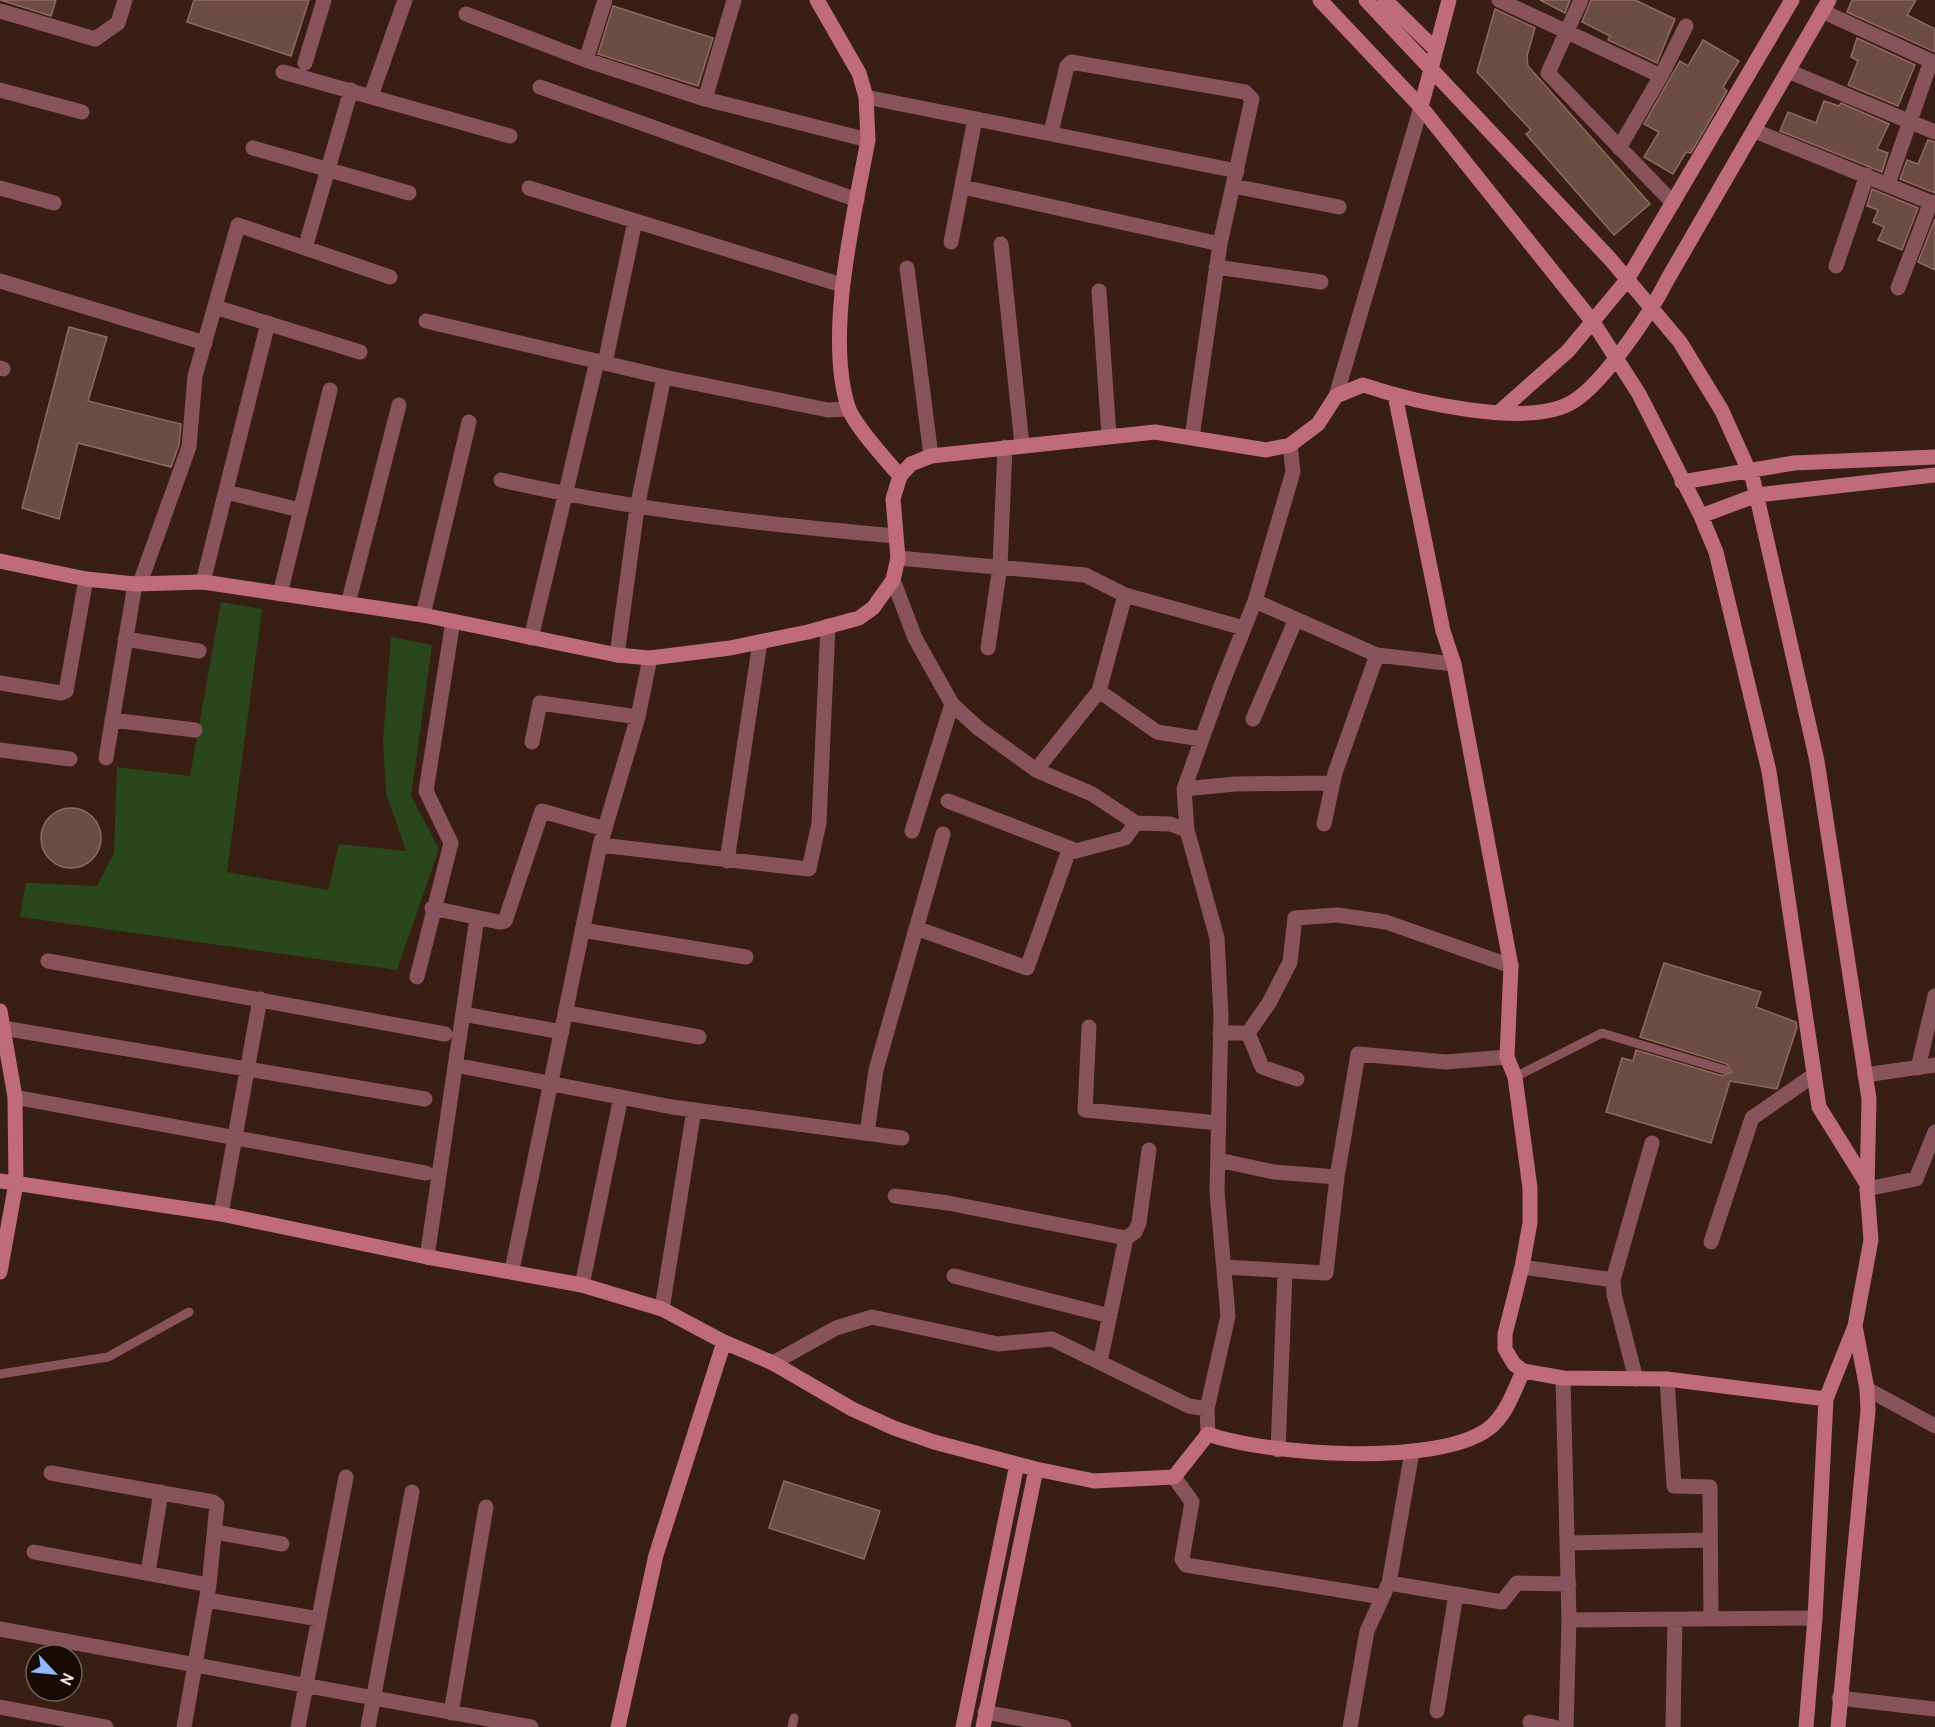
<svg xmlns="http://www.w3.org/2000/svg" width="1935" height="1727" font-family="Cabin,sans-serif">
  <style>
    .green { fill: #29471a }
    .building { fill: #6c4d41; stroke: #8d6c5f; stroke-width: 1.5 }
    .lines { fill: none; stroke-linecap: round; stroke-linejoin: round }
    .lane { stroke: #88535d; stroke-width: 9 }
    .street { stroke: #88535d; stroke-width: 15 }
    .secondary { stroke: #bf6b7c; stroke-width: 15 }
  </style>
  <rect width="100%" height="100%" fill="#391e13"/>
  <path class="green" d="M221,602L262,609L227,872L328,890L339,844L406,851L386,793L383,740L391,637L432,645L411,796L439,849L397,970L20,917L26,883L97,886L114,853L117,767L190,776Z"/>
  <path class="building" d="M0,0H56L51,16Z
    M194,0H309L291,56L187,22Z
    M1540,0H1570L1565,13Z
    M1591,0H1635L1675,19L1657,63L1608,40L1610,36L1582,22Z
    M1852,0H1916L1907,15L1935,29V52L1847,12Z
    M613,6L713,38L698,86L598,54Z
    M1495,9L1535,28L1527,56L1528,66L1650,204L1614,235L1526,134L1531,130L1477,72Z
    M1857,38L1915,65L1898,106L1848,85L1858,61L1851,57Z
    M1703,40L1739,61L1723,87L1727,91L1691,153L1686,152L1673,174L1644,157L1659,132L1644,124L1680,61L1688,66Z
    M1824,101L1839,106L1841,103L1889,124L1877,149L1888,153L1882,172L1780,131L1788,112L1816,123Z
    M1928,140L1935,142V193L1900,179L1907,160L1918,164Z
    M1872,189L1918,208L1902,250L1878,240L1884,227L1873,222L1878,210L1867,206Z
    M1935,219V270L1918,262Z
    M69,327L107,337L88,401L181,424L179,445L171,467L78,443L59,519L22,508Z
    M41 838a30 30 0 1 1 60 0a30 30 0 1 1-60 0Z
    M1664,963L1761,992L1756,1007L1796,1022L1797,1027L1777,1089L1730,1081L1711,1143L1606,1112L1622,1058L1633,1061L1636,1050L1723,1076L1731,1072L1727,1064L1640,1037Z
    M784,1481L880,1511L864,1559L769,1528Z"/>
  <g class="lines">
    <path class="lane" d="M1515,1077L1602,1033L1725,1070
      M0,1374L108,1357L189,1312
      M792,1727L794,1718"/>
    <path class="street" d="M1499,0L1661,76
      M1581,0L1548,73L1673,203
      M0,11L95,39L118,23L125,0
      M1822,11L1935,63
      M466,14L586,60L705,99L868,140
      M586,60L605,0
      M305,63L324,0
      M1788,71L1935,132
      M283,72L510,136
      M540,87L857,200
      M0,90L82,112
      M371,96L405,0
      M866,97L1237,171
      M705,99L734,0
      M1755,131L1935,204
      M1051,132L1067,66L1071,62L1245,92L1252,99L1220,244L1192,437
      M253,148L409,193
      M1619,148L1661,76L1686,26
      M1888,184L1931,61
      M1233,186L1339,207
      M963,187L1220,244
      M0,188L54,203
      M529,188L842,285
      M951,242L975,119
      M1001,244L1022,445
      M305,248L351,90
      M1836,266L1867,175
      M1216,267L1321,282
      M907,268L931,456
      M0,281L205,343
      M1898,288L1931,202
      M1099,291L1109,436
      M215,307L360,352
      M426,321L664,377L828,410L849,409
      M605,363L635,221
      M0,368L3,369
      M1336,396L1421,107
      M501,480C632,510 762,524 895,536
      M226,492L300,510
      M898,558L1085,575L1125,595L1244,628
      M893,580L915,638L952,704L978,728L1036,770L1092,794L1136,823L1170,824L1187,830L1217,938L1221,1016L1217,1192L1228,1316L1207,1409L1208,1434
      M203,582L268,323
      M140,583L189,447L195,376L238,225L390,277
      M280,594L330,390
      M1255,601L1377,655L1454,664
      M348,604L399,405
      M423,615L469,422
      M531,638L597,361
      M125,639L199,651
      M988,648L1000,566L1005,447
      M617,655L637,508L664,377
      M0,683L61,693L66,691L86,579
      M1099,691L1157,732L1201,739
      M1253,719L1296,619
      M112,720L195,730
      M532,742L540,703L638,717
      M0,750L70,759
      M106,758L135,584
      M1036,770L1099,691L1125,595
      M1184,789L1235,784L1333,783
      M948,801L1077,851
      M1324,824L1335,773L1377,655
      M1187,830L1184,789L1221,686L1255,601L1293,472L1290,445
      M912,831L952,704
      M600,845L809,869L819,823L828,626
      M727,861L760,642
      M432,908L499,922L505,921L542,811L605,829
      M916,928L1027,968L1068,853L1125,838L1136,823
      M582,930L746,957
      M48,961L445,1034
      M417,977L451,843L426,791L453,621
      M567,1013L699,1037
      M463,1014L562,1032
      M1089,1027L1085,1110L1219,1123
      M3,1028L425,1099
      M1220,1033H1248L1269,1003L1290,962L1295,918L1338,915L1386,922L1511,966
      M1248,1033L1262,1067L1297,1079
      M455,1065L672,1107L902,1138
      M1918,1068L1935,996
      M1865,1075L1935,1065
      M15,1097L426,1173
      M867,1133L876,1070L943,834
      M1218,1160L1274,1172L1337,1177
      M1867,1189L1916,1179L1935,1132
      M895,1196L948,1203L1126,1238
      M221,1214L260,999
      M1711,1242L1752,1118L1814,1075
      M427,1257L477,918
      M1224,1267L1326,1273L1337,1177L1358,1054L1446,1062L1507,1057
      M1522,1267L1613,1280
      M512,1270L600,845L638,717L650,658
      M954,1276L1110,1316
      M582,1285L621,1097
      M662,1309L694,1110
      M1100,1362L1126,1238L1135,1232L1139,1223L1149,1150
      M773,1363L836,1328L872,1317L998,1344L1052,1339L1189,1406L1207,1409
      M1563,1378L1569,1620L1566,1727
      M1636,1379L1614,1294L1613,1280L1652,1143
      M1667,1379L1674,1486L1710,1487L1711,1619
      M1867,1389L1935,1426
      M1278,1450L1285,1273
      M51,1473L213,1502L217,1505L209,1585L184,1727
      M1174,1477L1192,1502L1182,1559L1186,1565L1382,1597
      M215,1532L282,1544
      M1568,1543L1710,1540
      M34,1552L209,1585
      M148,1573L161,1492
      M1389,1583L1502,1602L1517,1583L1569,1584
      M207,1600L319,1619
      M1569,1620L1815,1618
      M0,1629L531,1727
      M1839,1698L1935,1709
      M0,1707L106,1727
      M1437,1711L1456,1594
      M985,1712L1064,1727
      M451,1713L486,1507
      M1530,1722L1554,1727
      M298,1727L346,1477
      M368,1727L412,1492
      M1350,1727L1367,1631L1389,1583L1412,1452
      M1673,1727L1675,1619"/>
    <path class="secondary" d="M817,0L859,73L866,97L868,140C854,216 825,333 848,407C854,425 887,461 900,476
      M1320,0L1421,107L1593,322L1639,394L1701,516L1716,552L1769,771L1819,1107L1867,1184
      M1366,0L1611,260L1680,342L1722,411L1753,480L1817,761L1869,1099L1867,1189L1871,1240L1855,1326L1826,1399L1815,1618L1806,1727
      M1385,0L1435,49
      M1421,107L1449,0
      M1395,395L1443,631L1454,664L1511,966L1507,1057L1515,1077L1530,1188V1223L1522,1267L1505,1334V1349L1514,1364L1523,1371L1563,1378L1667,1379L1826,1399
      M1498,413L1568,351L1627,280L1792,0
      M1682,482L1794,463L1935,457
      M1701,516L1757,495L1935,475
      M0,561L86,579L135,584L203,582L423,615L617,655L650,658L730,648L808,632L859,618L873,608L893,580L898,558L893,499L900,476L911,464L931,456L1155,432L1266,450L1290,445L1318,424L1336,396L1363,385C1411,401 1530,430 1574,401C1604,382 1650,314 1666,282L1829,0
      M0,1011L15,1097L16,1183L0,1272
      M0,1181L221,1214L427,1257L582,1285L662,1309L724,1342L773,1363L852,1409L894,1428L934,1442L1036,1469L1094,1481L1174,1477L1208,1434C1266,1455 1437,1467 1488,1429C1506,1416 1514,1391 1523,1371
      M618,1727L656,1555L724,1342
      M963,1727L1017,1464
      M983,1727L1036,1469
      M1838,1727L1868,1410L1867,1389L1855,1326"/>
  </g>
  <g transform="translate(54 1673) rotate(116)"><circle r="28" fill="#180b07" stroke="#71625d" stroke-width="1.5"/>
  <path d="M0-4.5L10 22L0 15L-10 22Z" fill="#90b8fd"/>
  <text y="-9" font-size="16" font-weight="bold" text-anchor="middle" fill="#f7e4dd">N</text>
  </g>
</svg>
